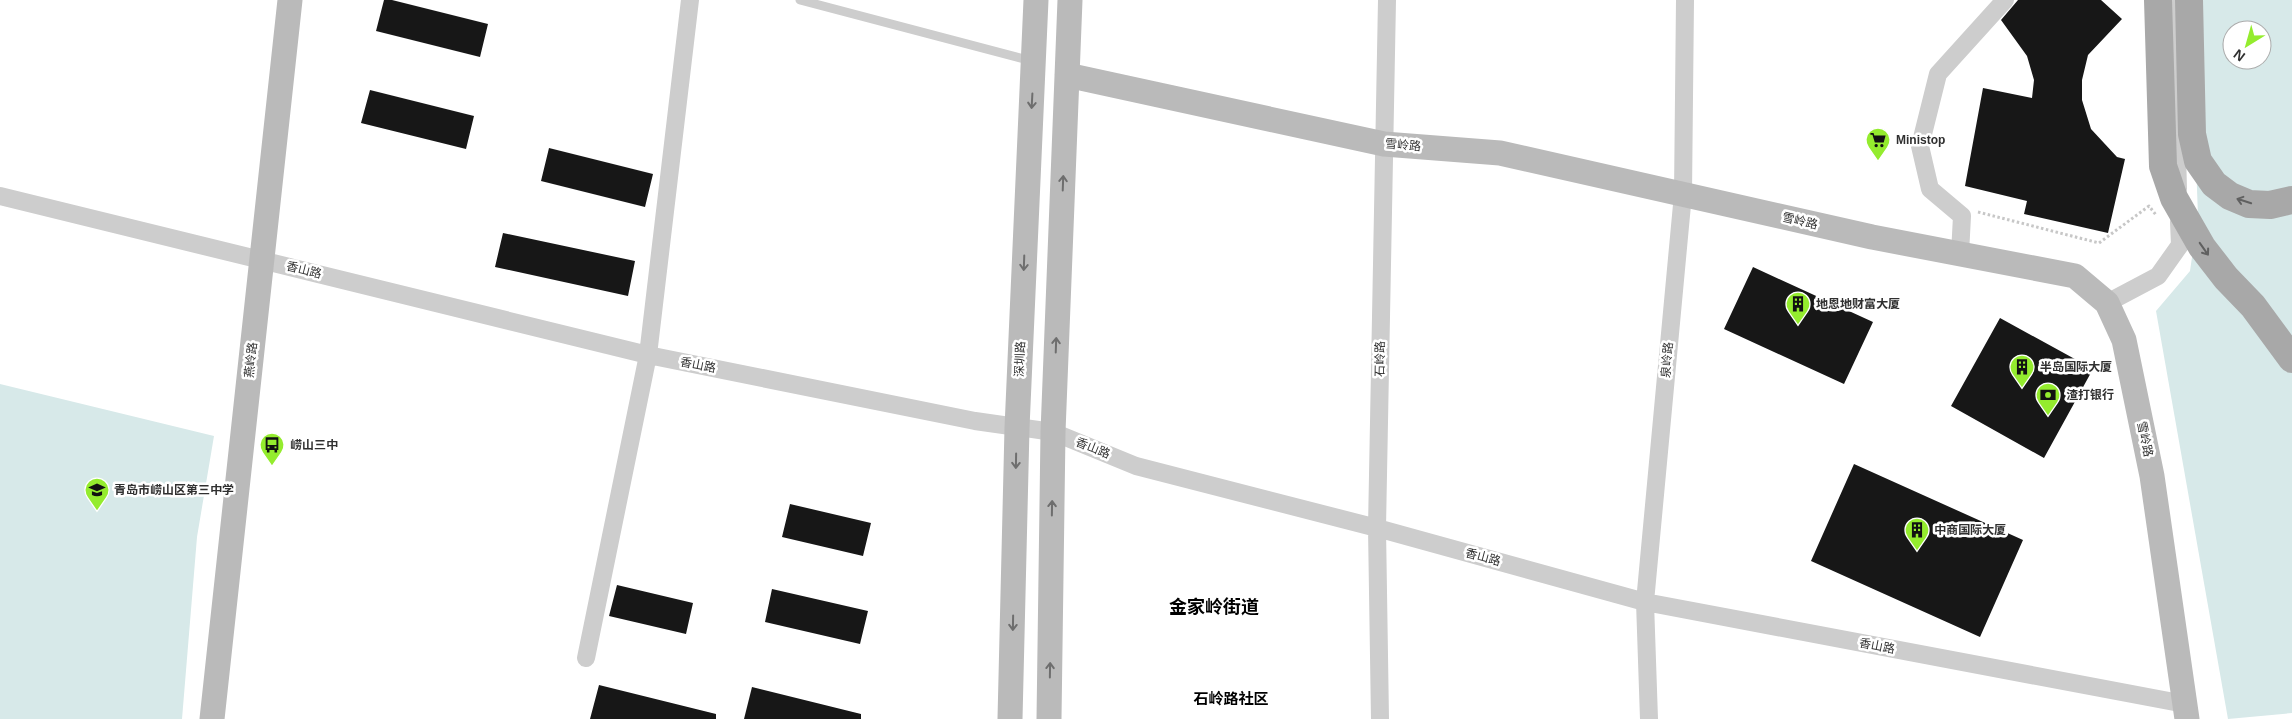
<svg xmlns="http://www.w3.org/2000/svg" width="2292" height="719" font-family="Arial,'Noto Sans SC',sans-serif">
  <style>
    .green { fill: #d7e9e9; fill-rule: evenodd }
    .building { fill: #171717 }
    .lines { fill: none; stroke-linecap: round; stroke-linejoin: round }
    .path { stroke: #c7c7c7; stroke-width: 3; stroke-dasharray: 2.5 2.5; stroke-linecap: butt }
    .lane { stroke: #cdcdcd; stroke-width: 9 }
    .street { stroke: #cdcdcd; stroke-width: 18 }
    .secondary { stroke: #bababa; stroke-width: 25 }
    .primary { stroke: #a8a8a8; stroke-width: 28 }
    .oneway { stroke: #6e6e6e }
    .oneway2 { stroke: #606060 }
    .labels { text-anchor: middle; stroke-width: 5; stroke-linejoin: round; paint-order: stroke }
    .poi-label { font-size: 12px; font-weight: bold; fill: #303030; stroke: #fff; text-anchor: start }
    .street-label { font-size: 12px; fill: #303030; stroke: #fff }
    .quarter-label { font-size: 15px; font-weight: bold; fill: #000; stroke: #fff }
    .district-label { font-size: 18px; font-weight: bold; fill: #000; stroke: #fff }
  </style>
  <rect width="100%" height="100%" fill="#fff"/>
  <path class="green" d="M2190,0H2292V713L2228,719L2156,311L2190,271L2198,216ZM2232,30H2262V60H2232Z
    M0,384L214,436L197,537L182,719H0Z"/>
  <path class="building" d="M384,0H392L488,24L480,57L376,31Z
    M2018,0H2101L2122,19L2088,55L2082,80V100L2091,129L2117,157L2125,159L2108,233L2024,214L2027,201L1965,186L1983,88L2032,98L2034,80L2027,56L2001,20Z
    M370,90L474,116L466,149L361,123Z
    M549,148L653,174L645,207L541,181Z
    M503,233L635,261L628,296L495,267Z
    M1753,267L1873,322L1844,384L1724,329Z
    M2000,318L2093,369L2044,458L1951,406Z
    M1854,464L2023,540L1980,637L1811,561Z
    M790,504L871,523L863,556L782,537Z
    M617,585L693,603L686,634L609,616Z
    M772,589L868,611L860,644L765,622Z
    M599,685L716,714V719H590Z
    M752,687L861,714V719H744Z"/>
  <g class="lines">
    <path class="path" d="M1978,212L2099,243L2149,206L2156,215"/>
    <path class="lane" d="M800,0L1032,61"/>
    <path class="street" d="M2173,0L2178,189
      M0,196L648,355L975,421L1053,432L1136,466L1377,528L1645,602L2185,704
      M1960,254L1962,216L1930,189L1920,146L1938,74L2005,0
      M2107,303L2158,276L2180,245L2179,222
      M586,658L648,355L690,0
      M1380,719L1377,528L1387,0
      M1649,719L1645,602L1683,194L1685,0"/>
    <path class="secondary" d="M1067,75L1384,144L1500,153L1872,237L2075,276L2107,303L2124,340L2152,476L2187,719
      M212,719L290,0
      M1010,719L1017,428L1036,0
      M1049,719L1053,432L1070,0"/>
    <path class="primary" d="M2158,0L2163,166L2174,198L2202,247L2226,278L2253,306L2292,359
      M2189,0L2192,134L2198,161L2214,184L2230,196L2249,204L2270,205L2292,200"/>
  </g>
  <defs><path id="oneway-shaft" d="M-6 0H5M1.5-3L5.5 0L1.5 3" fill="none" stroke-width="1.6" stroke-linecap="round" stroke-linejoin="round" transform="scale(1.25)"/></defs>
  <g class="oneway">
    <use href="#oneway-shaft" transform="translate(1032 101) rotate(93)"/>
    <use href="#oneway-shaft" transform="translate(1063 183) rotate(-88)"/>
    <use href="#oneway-shaft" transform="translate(1024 263) rotate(92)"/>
    <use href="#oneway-shaft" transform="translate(1056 345) rotate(-88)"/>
    <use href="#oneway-shaft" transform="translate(1016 461) rotate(91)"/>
    <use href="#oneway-shaft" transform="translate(1052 508) rotate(-89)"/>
    <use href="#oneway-shaft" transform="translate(1013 623) rotate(91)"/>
    <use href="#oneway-shaft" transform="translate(1050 670) rotate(-89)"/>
  </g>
  <g class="oneway2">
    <use href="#oneway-shaft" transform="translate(2244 201) rotate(-162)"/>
    <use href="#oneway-shaft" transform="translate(2204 249) rotate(55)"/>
  </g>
  <defs>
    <symbol id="supermarket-pin" viewBox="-11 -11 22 30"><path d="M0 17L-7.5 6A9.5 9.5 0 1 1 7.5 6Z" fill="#94ec2e" stroke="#fff"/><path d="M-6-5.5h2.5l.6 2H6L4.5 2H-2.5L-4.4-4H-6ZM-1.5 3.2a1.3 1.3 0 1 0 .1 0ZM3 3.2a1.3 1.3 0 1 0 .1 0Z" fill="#111"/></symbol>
    <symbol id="building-pin" viewBox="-11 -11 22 30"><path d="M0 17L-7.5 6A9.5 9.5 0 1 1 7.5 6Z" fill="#94ec2e" stroke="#fff"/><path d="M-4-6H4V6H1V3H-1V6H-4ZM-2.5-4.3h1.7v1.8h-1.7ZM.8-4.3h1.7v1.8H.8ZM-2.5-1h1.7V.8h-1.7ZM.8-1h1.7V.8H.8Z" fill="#111"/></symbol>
    <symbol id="bank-pin" viewBox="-11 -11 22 30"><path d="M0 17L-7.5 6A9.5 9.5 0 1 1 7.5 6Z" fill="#94ec2e" stroke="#fff"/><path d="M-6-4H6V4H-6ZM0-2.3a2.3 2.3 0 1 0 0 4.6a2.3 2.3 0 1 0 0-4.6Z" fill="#111"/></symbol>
    <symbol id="bus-pin" viewBox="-11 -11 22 30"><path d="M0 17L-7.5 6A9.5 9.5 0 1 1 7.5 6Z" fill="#94ec2e" stroke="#fff"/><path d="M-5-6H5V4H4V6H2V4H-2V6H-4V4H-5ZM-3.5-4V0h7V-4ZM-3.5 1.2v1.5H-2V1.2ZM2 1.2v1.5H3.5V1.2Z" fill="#111"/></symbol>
    <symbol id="school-pin" viewBox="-11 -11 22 30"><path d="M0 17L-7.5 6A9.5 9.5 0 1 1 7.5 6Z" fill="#94ec2e" stroke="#fff"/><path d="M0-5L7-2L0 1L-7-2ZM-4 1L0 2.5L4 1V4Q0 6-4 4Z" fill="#111"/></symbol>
  </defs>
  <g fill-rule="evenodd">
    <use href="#supermarket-pin" x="1864" y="126" width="28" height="38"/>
    <use href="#building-pin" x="1784" y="290" width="28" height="38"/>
    <use href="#building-pin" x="2008" y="353" width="28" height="38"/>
    <use href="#bank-pin" x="2034" y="381" width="28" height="38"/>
    <use href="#bus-pin" x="258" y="431" width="28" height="38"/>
    <use href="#school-pin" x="83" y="476" width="28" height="38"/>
    <use href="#building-pin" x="1903" y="516" width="28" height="38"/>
  </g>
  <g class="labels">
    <g class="poi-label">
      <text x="1896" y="144">Ministop</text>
      <text x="1816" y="308">地恩地财富大厦</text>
      <text x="2040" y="371">半岛国际大厦</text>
      <text x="2066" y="399">渣打银行</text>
      <text x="290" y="449">崂山三中</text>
      <text x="114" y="494">青岛市崂山区第三中学</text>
      <text x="1934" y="534">中商国际大厦</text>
    </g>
    <g class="street-label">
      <text transform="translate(1403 145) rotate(5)" y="4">雪岭路</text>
      <text transform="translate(1800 221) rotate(13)" y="4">雪岭路</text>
      <text transform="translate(304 270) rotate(14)" y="4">香山路</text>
      <text transform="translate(1020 359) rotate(-88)" y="4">深圳路</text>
      <text transform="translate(1380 359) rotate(-89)" y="4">石岭路</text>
      <text transform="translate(251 360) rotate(-84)" y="4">燕岭路</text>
      <text transform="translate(1667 360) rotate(-85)" y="4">泉岭路</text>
      <text transform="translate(698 365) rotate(11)" y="4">香山路</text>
      <text transform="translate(2145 439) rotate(78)" y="4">雪岭路</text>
      <text transform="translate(1093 448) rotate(22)" y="4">香山路</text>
      <text transform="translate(1483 557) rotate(15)" y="4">香山路</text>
      <text transform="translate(1877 646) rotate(11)" y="4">香山路</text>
    </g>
    <g class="quarter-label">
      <text x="1231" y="704">石岭路社区</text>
    </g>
    <g class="district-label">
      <text x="1214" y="613">金家岭街道</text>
    </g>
  </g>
  <g transform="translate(2247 45) rotate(217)"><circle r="24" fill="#ffffff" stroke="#acacac"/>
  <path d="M0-4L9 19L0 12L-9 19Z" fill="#94ec2e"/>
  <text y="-8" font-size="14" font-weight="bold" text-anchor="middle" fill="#303030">N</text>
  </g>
</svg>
